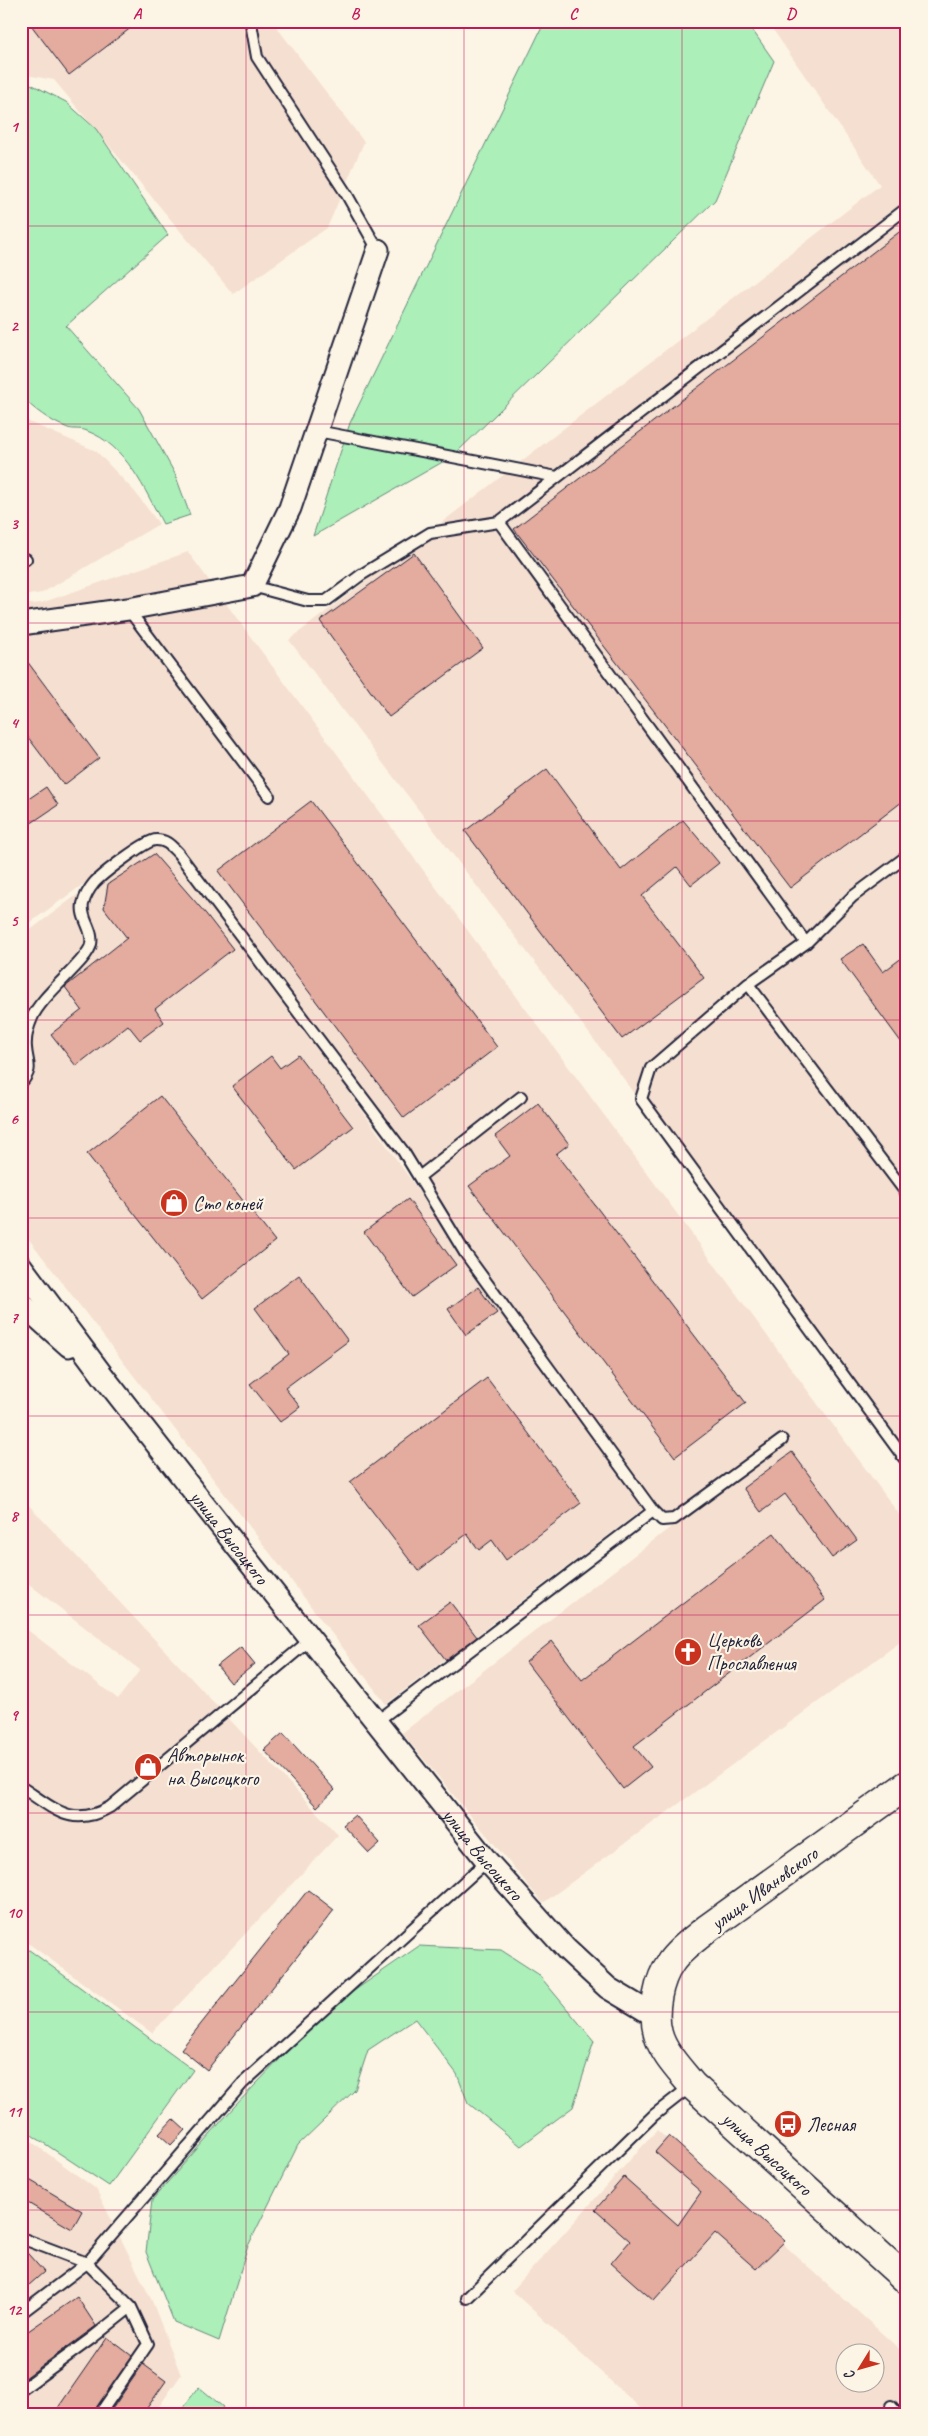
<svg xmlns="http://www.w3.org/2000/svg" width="928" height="2436" font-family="Caveat,sans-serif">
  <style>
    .built { fill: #f5dfd0; fill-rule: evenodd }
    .green { fill: #acefb9; stroke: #67887a }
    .building { fill: #e4ab9f; stroke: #22223b }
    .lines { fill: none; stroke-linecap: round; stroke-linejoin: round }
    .service-casing { stroke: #22223b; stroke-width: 14 }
    .minor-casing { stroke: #22223b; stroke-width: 25 }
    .secondary-casing { stroke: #22223b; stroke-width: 31 }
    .service { stroke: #fcf5e5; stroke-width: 10 }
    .minor { stroke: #fcf5e5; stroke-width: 21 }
    .secondary { stroke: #fcf5e5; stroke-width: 28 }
    .grid { fill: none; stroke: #c2185b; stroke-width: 1; stroke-opacity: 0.55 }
    .labels { text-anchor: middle; stroke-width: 4.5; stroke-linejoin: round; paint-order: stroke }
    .poi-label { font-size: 20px; fill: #22223b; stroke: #fcf5e5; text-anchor: start }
    .street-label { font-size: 20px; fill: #22223b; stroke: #fcf5e5 }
    .neatline { fill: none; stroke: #c2185b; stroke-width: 2 }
    .grid-label { font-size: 16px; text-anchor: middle; font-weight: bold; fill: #c2185b }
  </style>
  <rect width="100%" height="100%" fill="#fcf5e5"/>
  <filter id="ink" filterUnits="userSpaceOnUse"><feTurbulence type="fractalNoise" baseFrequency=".02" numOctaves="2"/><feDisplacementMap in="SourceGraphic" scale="10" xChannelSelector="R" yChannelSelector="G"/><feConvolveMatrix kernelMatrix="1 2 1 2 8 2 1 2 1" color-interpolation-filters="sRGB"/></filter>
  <g filter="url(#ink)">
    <path class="built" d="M21,21H272L364,142L327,228L233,294L54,80L21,74Z
      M767,21H907V1450L289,640L880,185Z
      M21,410L29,422L96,451L135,492L159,524L42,593L21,596Z
      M188,552L907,1525V1637L543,1903L402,1733L671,1527L344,1085L643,1509L386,1704L21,1229V937L158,834L156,832L21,929V605L41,603Z
      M21,1497L338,1835L152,2033L21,1938V1625L118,1699L140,1670L21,1578Z
      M657,2130L907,2356V2415H648L512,2291ZM846,2354H876V2384H846Z
      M21,2134L96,2189L152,2301L181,2375L153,2415H21Z"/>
    <path class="green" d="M545,21H746L774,61L715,200L453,456L313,536L350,423Z
      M21,79L66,102L96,129L168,235L66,326L139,409L175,474L190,515L163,524C145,490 126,445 87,431C81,428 74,430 68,428C51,422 33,409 21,396Z
      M21,1944L193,2070L109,2186L21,2128Z
      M419,1946L501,1950L538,1974L594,2041L573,2107L521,2146L468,2103L457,2074L415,2019L368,2050L355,2090L298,2145L248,2246L219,2341L174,2322L146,2252L152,2200L233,2108L329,2008Z
      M199,2387L223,2407L219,2415H177Z"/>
    <path class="building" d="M28,21H140L69,75Z
      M907,226V798L790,888L514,529Z
      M414,553L483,648L389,717L320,621Z
      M21,653L99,758L64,785L21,728Z
      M547,769L621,870L683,820L719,863L691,885L677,867L642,896L704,978L622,1039L465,831Z
      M46,787L58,805L21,830V804Z
      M311,801L497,1047L404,1118L218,871Z
      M154,854L206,914L233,949L155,1009L164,1022L140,1040L128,1025L76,1066L51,1034L82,1010L65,987L127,938L104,908L108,884Z
      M863,944L883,972L907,954V1050L840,959Z
      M298,1055L353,1127L296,1170L232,1086L271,1056L280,1068Z
      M160,1096L275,1241L202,1299L87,1154Z
      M538,1103L569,1144L556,1154L746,1403L675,1457L469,1186L510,1156L495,1136Z
      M408,1199L456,1265L412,1297L364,1232Z
      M299,1275L348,1341L285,1388L300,1407L280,1422L250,1384L289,1354L255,1308Z
      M478,1287L497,1313L466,1335L448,1309Z
      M487,1378L581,1503L506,1560L492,1540L479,1550L467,1534L418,1571L350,1482Z
      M792,1452L857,1540L832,1558L785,1494L761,1512L743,1488Z
      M774,1533L825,1600L634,1746L651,1767L623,1789L526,1662L552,1641L582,1680Z
      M450,1602L477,1637L446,1660L419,1625Z
      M241,1647L255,1664L231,1683L217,1666Z
      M283,1733L335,1790L317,1807L264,1750Z
      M355,1815L380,1843L369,1853L343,1825Z
      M308,1890L334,1910L207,2070L181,2049Z
      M173,2119L185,2130L171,2145L159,2134Z
      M669,2136L785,2241L756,2269L715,2233L654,2301L611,2263L630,2241L595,2210L624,2177L678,2225L701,2192L655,2152Z
      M21,2175L82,2211L72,2229L21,2199Z
      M21,2246L44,2272L21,2292Z
      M77,2297L96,2326L21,2381V2336Z
      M107,2337L132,2356L92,2415H53Z
      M143,2364L166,2381L142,2415H108Z"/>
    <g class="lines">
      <defs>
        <path id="service" d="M253,21L251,23L257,57L347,195L378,250
          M317,431L557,477
          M499,522L806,943
          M21,562L26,559
          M252,586L308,601H326L361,575L430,533L499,522L907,208
          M128,609L269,796
          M907,856L852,897L806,943L748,984L651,1068L641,1099L907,1462
          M748,984L907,1194
          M21,1083C34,1068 27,1064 26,1048C25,1038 28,1027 32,1018C41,995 89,960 91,944C94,930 80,918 83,904C85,896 89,889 94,883C101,875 146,840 156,840C167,840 171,846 178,853L403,1151L465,1253L653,1511L376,1722
          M419,1177L521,1097
          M653,1511L662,1520L674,1519L782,1440
          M21,1787C53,1808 72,1829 110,1807L310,1640
          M21,2238L87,2263L131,2307L148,2344L99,2415
          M467,2298L654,2115L691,2086
          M21,2313L87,2263L243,2083L487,1861
          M21,2390L92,2338L131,2307
          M891,2406L899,2415"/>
        <g id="minor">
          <path d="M21,624L128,609L252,586L290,508L378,250"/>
          <path id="s1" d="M21,1266L103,1376L238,1548L487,1861L566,1949L608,1988L655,2016"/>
          <path d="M21,1303L69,1346"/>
        </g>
        <g id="secondary">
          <path id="s2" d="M907,1785L708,1928C696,1938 680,1949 671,1962C658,1980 652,2012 658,2034C663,2053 680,2070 692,2085L907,2280"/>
        </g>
      </defs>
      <use href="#service" class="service-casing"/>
      <use href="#minor" class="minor-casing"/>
      <use href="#secondary" class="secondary-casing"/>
      <use href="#service" class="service"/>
      <use href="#minor" class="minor"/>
      <use href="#secondary" class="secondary"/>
    </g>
  </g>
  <path class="grid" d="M246,21V2415M464,21V2415M682,21V2415M21,226H907M21,424H907M21,623H907M21,821H907M21,1020H907M21,1218H907M21,1416H907M21,1615H907M21,1813H907M21,2012H907M21,2210H907"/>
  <defs>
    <symbol id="shop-disc" viewBox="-11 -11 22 22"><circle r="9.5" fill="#c8321e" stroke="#fcf5e5"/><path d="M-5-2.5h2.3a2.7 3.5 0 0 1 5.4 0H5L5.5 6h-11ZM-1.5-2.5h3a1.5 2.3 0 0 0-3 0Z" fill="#fff"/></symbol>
    <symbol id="church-disc" viewBox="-11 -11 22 22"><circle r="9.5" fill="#c8321e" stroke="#fcf5e5"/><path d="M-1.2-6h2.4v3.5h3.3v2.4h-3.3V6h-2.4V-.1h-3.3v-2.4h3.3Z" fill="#fff"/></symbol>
    <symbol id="bus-disc" viewBox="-11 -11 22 22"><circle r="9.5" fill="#c8321e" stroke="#fcf5e5"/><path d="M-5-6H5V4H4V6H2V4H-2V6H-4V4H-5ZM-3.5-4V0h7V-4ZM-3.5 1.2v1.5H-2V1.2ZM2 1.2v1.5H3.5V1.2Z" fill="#fff"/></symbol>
  </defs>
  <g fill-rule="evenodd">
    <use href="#shop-disc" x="158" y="1187" width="32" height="32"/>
    <use href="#church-disc" x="672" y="1636" width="32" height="32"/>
    <use href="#shop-disc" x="132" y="1751" width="32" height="32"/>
    <use href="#bus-disc" x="772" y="2108" width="32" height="32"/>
  </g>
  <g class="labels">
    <g class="poi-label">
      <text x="193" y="1210">Сто коней</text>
      <text x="707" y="1647">Церковь<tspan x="707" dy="23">Прославления</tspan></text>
      <text x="167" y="1762">Авторынок<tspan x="167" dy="23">на Высоцкого</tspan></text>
      <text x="807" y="2131">Лесная</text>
    </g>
    <g class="street-label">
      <text dy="7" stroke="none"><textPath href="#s1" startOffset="342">улица Высоцкого</textPath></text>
      <text dy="7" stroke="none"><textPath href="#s1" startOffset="748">улица Высоцкого</textPath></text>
      <text transform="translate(764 1888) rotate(-36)" y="7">улица Ивановского</text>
      <text dy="7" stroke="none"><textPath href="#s2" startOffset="534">улица Высоцкого</textPath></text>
    </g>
  </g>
  <rect width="928" height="2436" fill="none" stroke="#fcf5e5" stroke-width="55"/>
  <g transform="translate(860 2368) rotate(233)"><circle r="24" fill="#fcf5e5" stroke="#a5a1a1"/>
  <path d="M0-4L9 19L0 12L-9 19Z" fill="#c8321e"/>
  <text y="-8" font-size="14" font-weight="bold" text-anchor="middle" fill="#22223b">С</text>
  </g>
  <rect x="28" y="28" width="872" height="2380" class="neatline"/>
  <g class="grid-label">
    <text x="137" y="19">A</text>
    <text x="355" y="19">B</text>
    <text x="573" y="19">C</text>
    <text x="791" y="19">D</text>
    <text x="14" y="132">1</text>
    <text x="14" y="331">2</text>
    <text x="14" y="529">3</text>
    <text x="14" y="728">4</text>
    <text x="14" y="926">5</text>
    <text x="14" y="1124">6</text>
    <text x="14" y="1323">7</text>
    <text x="14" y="1521">8</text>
    <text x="14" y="1720">9</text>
    <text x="14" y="1918">10</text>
    <text x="14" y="2117">11</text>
    <text x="14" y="2315">12</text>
  </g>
</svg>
